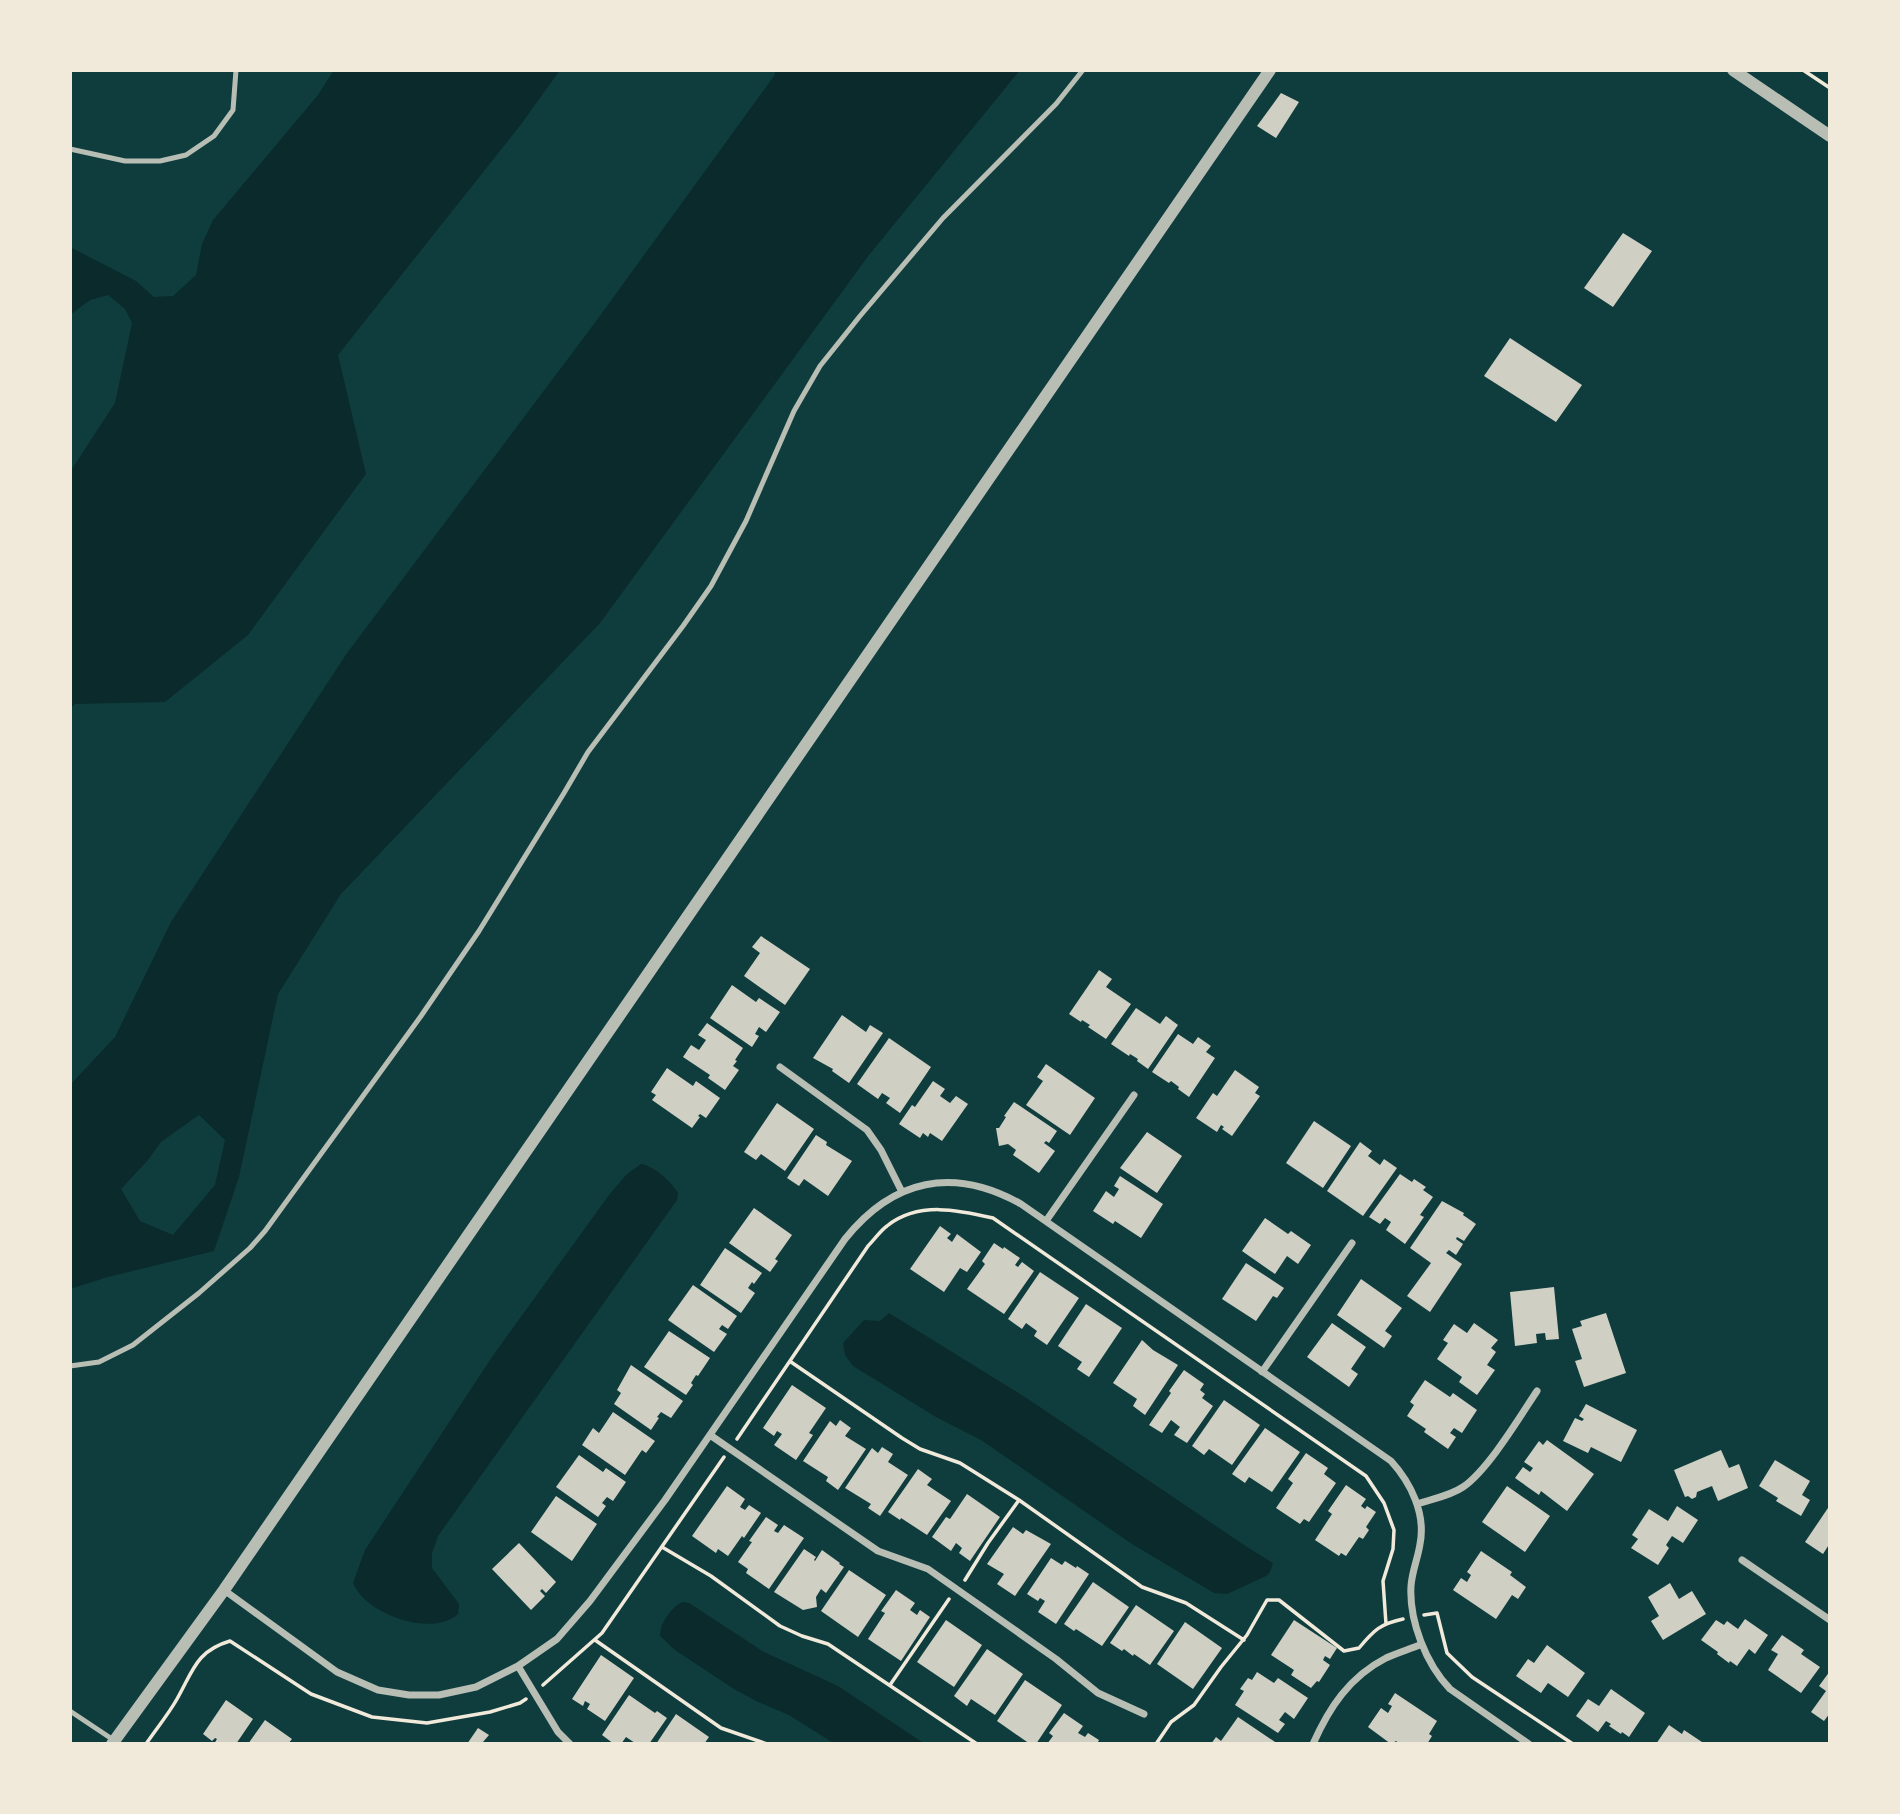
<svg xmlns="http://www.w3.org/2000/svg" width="1900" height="1814" font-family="Mulish,sans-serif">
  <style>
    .water { fill: #0a2a2b; fill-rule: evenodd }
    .building { fill: #cfcfc3 }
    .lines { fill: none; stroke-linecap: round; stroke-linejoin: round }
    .path { stroke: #f1e9da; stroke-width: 3.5 }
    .service { stroke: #b8beb3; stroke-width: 5 }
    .minor { stroke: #b8beb3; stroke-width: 7 }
    .tertiary { stroke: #b8beb3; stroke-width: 12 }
  </style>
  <rect width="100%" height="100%" fill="#0f3d3e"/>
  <path class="water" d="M334,70H560L522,123L338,355L366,474L248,635L165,702L75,704L70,709V472L115,403L132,323L125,309L108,295L90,300L70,315V247L136,281L154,297L173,296L196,275L202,244L213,220L318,95Z
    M776,70H1020L869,255L600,623L341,894L278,994L239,1177L214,1251L108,1277L70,1289V1085L115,1037L171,922L347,653L594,324L774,76ZM199,1115L225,1140L215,1185L173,1235L140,1221L121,1189L148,1160L161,1142Z
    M641,1164C654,1166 671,1181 678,1193L677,1200L438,1536L432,1553V1568L459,1604L458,1614C432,1638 365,1614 353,1583L365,1550L492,1357L609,1195L627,1174Z
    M889,1313L1028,1399L1247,1547L1273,1563L1270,1572L1266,1576L1227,1594L1214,1593L1132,1544L981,1440L936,1417L853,1366L845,1355L843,1343L864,1320L880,1321Z
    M682,1602L689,1603L764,1652L838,1686L925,1744H835L789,1715L756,1701L734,1689L675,1650L660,1636C660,1623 671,1608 682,1602Z"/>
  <path class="building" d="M1281,93L1299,102L1276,138L1257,126Z
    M1623,233L1652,251L1613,307L1584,288Z
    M1510,338L1582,385L1556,422L1484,376Z
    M761,936L810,969L785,1005L744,976L760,953L752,947Z
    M1099,970L1112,979L1106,987L1131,1004L1106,1039L1088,1027L1090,1025L1082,1020L1081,1022L1069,1014Z
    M732,985L756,1002L759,998L780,1012L766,1032L759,1027L755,1034L759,1036L752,1047L710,1018Z
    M1136,1008L1160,1024L1166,1016L1178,1025L1148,1069L1137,1061L1138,1059L1130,1054L1129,1056L1111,1044Z
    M842,1015L866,1032L870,1025L883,1033L849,1083L832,1071L833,1069L813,1058Z
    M707,1023L743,1048L735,1060L737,1061L733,1066L739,1070L725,1090L708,1078L710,1075L683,1057L691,1045L699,1050L706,1040L698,1035Z
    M1178,1034L1193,1044L1198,1037L1211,1046L1206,1052L1215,1058L1189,1097L1178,1089L1179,1087L1171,1081L1169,1083L1152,1072Z
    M889,1038L931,1067L900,1113L886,1103L890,1098L882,1093L878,1099L857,1084Z
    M1046,1064L1095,1098L1070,1135L1026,1105L1043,1081L1037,1077Z
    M667,1068L693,1086L696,1081L720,1098L706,1118L700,1114L698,1116L700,1117L692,1128L652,1100L656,1095L651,1092Z
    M1235,1070L1259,1087L1255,1093L1260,1096L1232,1136L1222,1129L1224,1127L1221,1125L1217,1132L1196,1118L1213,1093L1217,1096Z
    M933,1081L945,1089L940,1096L950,1103L956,1096L968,1104L942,1141L930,1133L928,1137L923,1133L920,1138L899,1124L912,1105L915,1107Z
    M1014,1102L1057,1131L1049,1143L1046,1141L1044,1143L1055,1151L1039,1173L1013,1155L1016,1150L1008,1144L999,1146L996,1128H999L1006,1117L1004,1116Z
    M777,1103L814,1129L785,1171L761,1154L756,1160L744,1152Z
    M1314,1121L1351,1146L1323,1188L1286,1163Z
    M1147,1132L1182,1156L1157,1193L1120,1168Z
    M816,1135L827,1142L826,1145L852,1161L828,1196L804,1179L799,1186L787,1178Z
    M1360,1142L1372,1151L1368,1156L1380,1165L1384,1159L1397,1168L1363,1216L1327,1191Z
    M1400,1174L1412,1182L1414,1179L1426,1187L1423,1190L1433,1197L1420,1215L1424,1217L1405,1244L1386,1230L1391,1222L1385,1218L1380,1224L1369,1217Z
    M1120,1176L1163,1204L1141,1238L1115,1221L1113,1224L1093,1211L1106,1191L1114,1197L1119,1189L1114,1186Z
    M1442,1201L1464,1213L1463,1215L1476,1224L1464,1241L1457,1237L1456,1239L1463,1244L1456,1255L1449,1250L1446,1253L1462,1264L1430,1312L1407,1296L1431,1263L1410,1248Z
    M754,1208L792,1235L775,1259L778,1261L770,1272L729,1243Z
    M1265,1218L1288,1234L1291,1231L1311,1245L1298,1264L1287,1256L1275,1274L1242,1251Z
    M940,1226L951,1234L947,1238L952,1242L957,1234L981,1252L967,1272L960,1268L944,1292L910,1269Z
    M994,1243L1003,1249L1004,1247L1020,1258L1015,1265L1018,1267L1022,1262L1034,1271L1004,1314L967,1289L985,1264L982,1261Z
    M725,1248L762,1273L754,1284L752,1282L748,1288L755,1293L741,1313L700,1285Z
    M1246,1263L1284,1288L1277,1298L1273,1296L1256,1321L1222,1299Z
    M1040,1272L1079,1298L1047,1345L1034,1336L1037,1331L1026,1323L1022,1329L1008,1319Z
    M1361,1279L1402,1308L1385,1331L1392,1336L1384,1348L1337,1315Z
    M693,1285L737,1316L728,1329L722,1325L719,1329L727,1334L714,1352L668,1320Z
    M1554,1287L1559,1339L1546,1340L1545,1333L1536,1334L1537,1343L1515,1346L1510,1292Z
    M1086,1304L1122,1328L1089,1377L1077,1369L1082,1362L1058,1346Z
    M1606,1313L1626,1373L1584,1387L1575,1361L1582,1359L1572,1329L1582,1326L1580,1321Z
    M1332,1323L1366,1347L1351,1369L1358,1374L1349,1387L1307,1357Z
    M1474,1323L1498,1340L1491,1348L1496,1352L1487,1365L1495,1370L1477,1395L1459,1382L1462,1377L1437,1359L1448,1343L1443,1340L1454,1324L1467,1333Z
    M669,1331L710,1358L698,1376L696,1375L691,1383L693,1385L686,1395L644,1367Z
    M1142,1340L1153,1350L1178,1365L1145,1415L1133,1406L1137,1399L1113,1383Z
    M631,1365L683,1401L671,1418L661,1412L657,1417L659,1418L651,1430L614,1404L621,1393L617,1390Z
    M1184,1370L1204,1384L1200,1390L1205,1394L1202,1398L1213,1406L1187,1443L1174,1435L1180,1427L1171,1420L1162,1433L1149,1425L1171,1393L1169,1391Z
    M1425,1380L1450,1397L1453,1393L1477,1410L1462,1433L1454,1428L1450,1433L1456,1437L1448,1449L1424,1432L1426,1429L1407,1416L1414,1405L1410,1402Z
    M792,1385L826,1408L809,1433L813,1435L796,1460L774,1445L782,1434L777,1431L774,1436L763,1428Z
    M1224,1400L1260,1425L1232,1465L1209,1449L1204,1455L1192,1446Z
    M1586,1404L1637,1430L1621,1462L1591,1447L1588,1453L1563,1441L1575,1418L1582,1421L1584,1419L1579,1416Z
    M613,1412L655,1441L646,1453L642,1450L625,1475L582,1445L593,1428L599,1433Z
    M840,1420L851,1428L845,1436L866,1449L838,1490L826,1481L828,1477L803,1461L830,1421L836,1426Z
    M1265,1428L1300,1452L1272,1492L1249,1477L1245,1483L1232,1474Z
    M1547,1440L1594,1474L1567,1511L1541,1491L1539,1495L1515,1478L1523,1467L1530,1472L1533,1468L1524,1462L1539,1441L1543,1445Z
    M882,1447L893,1454L888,1462L908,1475L880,1516L868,1508L871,1504L845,1488L872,1448L878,1453Z
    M1721,1450L1729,1468L1739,1464L1748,1488L1718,1501L1712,1486L1697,1492L1696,1497L1692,1499L1688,1496L1685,1497L1674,1470Z
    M1306,1453L1328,1468L1324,1474L1336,1483L1309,1522L1304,1519L1300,1524L1276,1508L1293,1483L1288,1479Z
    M579,1455L603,1472L606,1468L626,1482L613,1501L607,1497L602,1503L606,1506L598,1517L556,1487Z
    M1775,1460L1810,1481L1802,1495L1810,1500L1801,1516L1776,1501L1778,1498L1759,1486Z
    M918,1469L932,1479L927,1485L951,1501L927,1535L901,1518L900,1520L888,1512Z
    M1346,1485L1366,1499L1361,1506L1365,1509L1367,1506L1376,1512L1366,1527L1369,1530L1363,1539L1359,1537L1346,1556L1341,1553L1339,1556L1315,1540L1332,1514L1328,1511Z
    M727,1486L745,1499L740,1507L745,1510L749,1505L761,1513L744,1538L742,1536L728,1556L718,1549L716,1553L692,1536Z
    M1507,1486L1550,1516L1525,1552L1482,1522Z
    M967,1494L1000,1517L970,1561L959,1553L962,1548L956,1543L951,1551L932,1537L946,1517L950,1519Z
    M556,1496L597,1524L572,1561L531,1532Z
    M1830,1505V1543L1823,1554L1805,1542Z
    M1677,1506L1698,1520L1683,1543L1672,1536L1666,1545L1669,1548L1658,1565L1631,1548L1638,1539L1632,1535L1649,1509L1668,1521Z
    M766,1517L778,1525L774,1531L778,1533L784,1525L804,1538L769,1589L746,1573L748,1569L738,1562L752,1542L749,1541Z
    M1013,1527L1023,1534L1026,1530L1051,1544L1015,1596L997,1584L1004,1574L987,1564Z
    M519,1543L556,1582L546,1593L542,1589L540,1591L545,1596L531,1610L492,1569Z
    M804,1549L816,1557L814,1560L815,1561L822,1550L840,1563L839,1564L844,1567L826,1593L821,1589L816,1597L817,1607L803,1610L774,1592Z
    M1481,1551L1512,1572L1510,1575L1526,1587L1518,1599L1512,1595L1496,1619L1453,1590L1461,1578L1467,1582L1471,1575L1467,1572Z
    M1051,1558L1062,1565L1065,1561L1076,1568L1077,1566L1089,1574L1056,1624L1038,1612L1045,1601L1040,1598L1038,1601L1027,1594Z
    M849,1570L886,1595L858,1637L821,1611Z
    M1093,1582L1129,1607L1102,1646L1076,1629L1074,1631L1064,1624Z
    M1670,1583L1679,1599L1692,1591L1706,1614L1663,1640L1651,1621L1659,1616L1648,1597Z
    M896,1590L915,1603L910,1610L917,1615L920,1610L930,1617L901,1661L868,1639L885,1613L881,1611Z
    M1136,1605L1174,1631L1150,1665L1134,1654L1133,1656L1124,1649L1122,1651L1110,1643Z
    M1745,1619L1768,1635L1755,1654L1749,1649L1737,1666L1730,1661L1729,1663L1717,1654L1718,1652L1701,1640L1716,1620L1724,1625L1727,1621L1738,1629Z
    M946,1620L982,1645L954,1687L917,1662Z
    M1294,1620L1337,1648L1330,1659L1325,1656L1323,1660L1330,1665L1319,1682L1317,1681L1311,1688L1291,1675L1294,1670L1271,1655Z
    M1185,1622L1222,1648L1193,1689L1157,1664Z
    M1782,1635L1804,1650L1801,1654L1820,1667L1801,1693L1768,1670L1778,1654L1771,1650Z
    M1547,1645L1585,1673L1568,1697L1548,1683L1541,1693L1516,1676L1528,1659L1534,1663Z
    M987,1649L1023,1674L995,1715L971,1699L967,1706L954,1696Z
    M601,1655L634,1678L605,1721L587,1709L590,1704L585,1701L583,1706L572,1699Z
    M1830,1671V1713L1824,1721L1811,1712L1826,1691L1819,1686Z
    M1257,1672L1274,1683L1278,1678L1308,1698L1294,1719L1285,1712L1279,1720L1285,1724L1278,1733L1235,1705L1244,1691L1240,1689L1248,1678L1252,1680Z
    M1025,1680L1062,1705L1036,1744H1030L997,1721Z
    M1611,1689L1645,1713L1629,1737L1622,1732L1621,1734L1609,1726L1611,1724L1606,1721L1598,1732L1576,1716L1588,1699L1599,1706Z
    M1395,1693L1437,1721L1429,1734L1432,1736L1427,1744H1400L1396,1741L1391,1744L1368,1727L1381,1708L1388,1713L1392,1706L1388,1704Z
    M629,1695L655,1713L657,1711L667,1718L649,1744H634L635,1743L626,1737L621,1744H614L602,1735Z
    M226,1700L253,1719L236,1744H214L217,1739L215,1738L212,1741L203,1734Z
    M1064,1713L1083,1726L1078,1733L1085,1737L1088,1733L1099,1740L1097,1744H1047L1053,1736L1049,1733Z
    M676,1714L709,1737L704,1744H656Z
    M1238,1717L1278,1744H1211L1216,1737L1221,1741Z
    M265,1720L292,1739L288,1744H248Z
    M1669,1725L1682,1734L1684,1730L1702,1742L1700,1744H1656Z
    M478,1728L489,1735L483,1742L486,1744H467Z"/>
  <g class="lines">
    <path class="path" d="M1803,70L1830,88
      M791,1362L902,1438L920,1449L960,1463L1019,1500
      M737,1439L868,1246C875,1239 880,1231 887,1226C918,1201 959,1210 993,1218L1366,1476L1384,1503L1394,1530L1393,1549L1383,1581L1386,1624
      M662,1547L711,1576L780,1626L802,1636L828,1644L977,1744
      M965,1580L988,1543L1019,1500L1142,1587L1186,1603L1244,1640
      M1424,1615L1437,1613L1447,1653L1472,1677L1573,1744
      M595,1640L721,1728L767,1744
      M543,1685L602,1633L724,1457
      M890,1685L949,1599
      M146,1744C156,1729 168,1715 177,1699C193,1671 196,1651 230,1641L311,1694L372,1717L427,1723L490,1712L520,1703L526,1699
      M1156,1744L1171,1722L1194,1705L1221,1667L1247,1635L1267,1600H1279L1344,1651L1359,1648C1374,1630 1380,1624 1403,1619"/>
    <path class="service" d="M70,149L125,161H160L186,155L214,136L233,110L236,70
      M70,1366L99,1362L133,1345L199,1293L250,1248L265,1231L421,1016L479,931L564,793L588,752L683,626L711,586L746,521L794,411L820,366L860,316L943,218L1056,104L1083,70
      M70,1711L115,1741"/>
    <path class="minor" d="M780,1067L867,1130L881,1150L902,1192
      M1046,1221L1134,1095
      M1262,1372L1352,1243
      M710,1435L878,1551L928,1569L1056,1659L1098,1693L1144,1714
      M1417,1504C1432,1499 1450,1496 1463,1487C1488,1470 1519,1418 1537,1391
      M1742,1560L1830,1620
      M224,1590L337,1672L378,1690L409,1695H439L476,1687L518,1666L557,1639L590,1601L665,1500L845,1239C893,1179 953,1166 1021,1204L1391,1461C1411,1483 1426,1514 1420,1544C1418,1558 1412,1571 1411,1586C1409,1621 1426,1664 1450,1689L1529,1744
      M518,1666L558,1732L570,1744
      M1313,1744C1329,1708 1349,1677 1386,1658C1397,1653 1410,1649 1422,1644"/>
    <path class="tertiary" d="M1733,70L1830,136
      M112,1744L224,1590L1270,70"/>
  </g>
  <rect width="1900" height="1814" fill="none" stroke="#f1e9da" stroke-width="144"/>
</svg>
